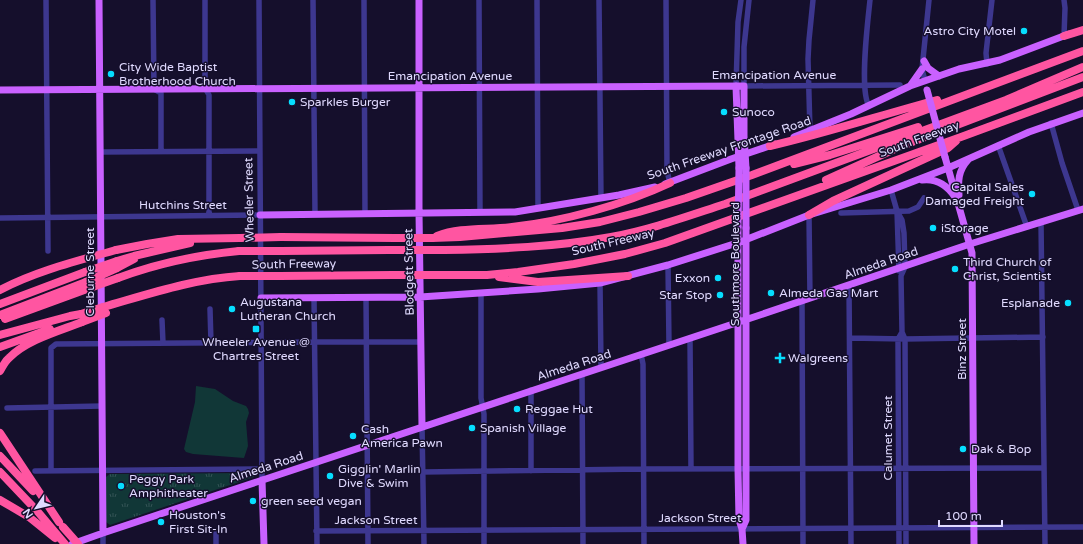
<svg xmlns="http://www.w3.org/2000/svg" width="1083" height="544" font-family="'Varela Round',sans-serif">
  <style>
    .grass { fill: #113737 }
    .park { fill: url(#park-tufts) }
    .lines { fill: none; stroke-linecap: round; stroke-linejoin: round }
    .minor { stroke: #3d378f; stroke-width: 5.5 }
    .major { stroke: #c961ff; stroke-width: 7 }
    .highway { stroke: #ff55a1; stroke-width: 8 }
    .major-bridge { stroke: #c961ff; stroke-width: 7 }
    .highway-bridge { stroke: #ff55a1; stroke-width: 8 }
    .poi-dot { fill: #06deff; stroke: #150f2c; stroke-width: 1.5 }
    .labels { text-anchor: middle; stroke-width: 3; stroke-linejoin: round; paint-order: stroke }
    .poi-label { font-size: 12px; fill: #e0daff; stroke: #150f2c; text-anchor: start }
    .street-label { font-size: 12px; fill: #e0daff; stroke: #150f2c }
  </style>
  <defs>
    <pattern id="park-tufts" width="24" height="20" patternUnits="userSpaceOnUse"><rect width="24" height="20" fill="#113737"/><path d="M3 7l-1-3M5 7V3M7 7l1-3M15 17l-1-3M17 17v-4M19 17l1-3" fill="none" stroke="#335355"/></pattern>
  </defs>
  <rect width="100%" height="100%" fill="#150f2c"/>
  <path class="grass" d="M196,386L215,389L233,401L246,406L248,409L249,413L246,422L248,446L244,458L193,454L186,452L184,449L195,402Z"/>
  <path class="park" d="M249,473H253L254,477L110,525L106,522V477L110,474Z"/>
  <g class="lines">
    <path class="minor" d="M46,0L48,251
      M153,0L154,89L161,93V151
      M205,0V88L209,95V215
      M259,0L262,480
      M313,0L315,213
      M364,0L365,213
      M479,0L480,212
      M537,0L538,208
      M599,0L601,198
      M666,0L667,171L670,183
      M749,0L744,47V86L900,85
      M1064,0L1065,8L1064,36
      M987,64L986,53L992,0
      M925,81L922,69L929,0
      M736,86L738,22L741,0
      M869,106C859,90 868,20 870,0
      M1051,123L1062,163L1078,210
      M810,131L808,59L809,40L813,0
      M998,145L1027,227
      M101,152L260,151
      M891,190L897,211L902,220L904,233L905,267L901,276L902,332L905,339L906,544
      M897,211L899,271
      M841,213L909,211L918,207L924,198
      M809,215L810,298
      M0,218L260,215
      M1041,222L1045,544
      M668,265L669,345
      M600,283L601,367
      M849,285L851,544
      M481,293V398L484,414V544
      M366,297L368,544
      M314,298L317,544
      M802,301L803,544
      M210,309L211,343
      M162,320L163,343
      M690,338L691,469
      M850,338L905,339L1043,337
      M641,354L643,364L644,544
      M582,374L583,544
      M531,390V471
      M7,408L102,406
      M422,426L424,544
      M51,470V348L56,344L315,342H420
      M35,471L262,469
      M423,472L643,469L1044,468
      M316,531L1083,527
      M103,533V544
      M216,533V544
      M899,544L898,339L902,332"/>
    <path class="major" d="M99,0L103,533
      M419,0V212L422,426
      M924,61L928,68L939,76
      M736,86L739,168
      M910,86L922,69
      M0,90L744,86V136L746,168
      M794,137L851,114L910,86L959,69L1000,60L1069,34
      M945,157L972,253L974,544
      M922,180C937,178 947,185 955,197
      M665,184L731,159L775,144
      M959,195C958,181 958,171 968,160
      M260,215L515,212L619,195L655,187
      M738,227V469L739,520L742,529L743,544
      M261,298L420,297L538,289L600,283L668,265L740,242L809,215L891,190L948,168L1029,132L1083,113
      M262,480L264,544
      M742,529L746,520V228
      M72,544L103,533L745,320L970,244L1083,209"/>
    <path class="highway" d="M1064,36L1083,30
      M770,146C826,133 881,115 937,100
      M794,164L830,155L918,127
      M826,180L899,147L1083,77
      M809,215L833,201L948,148L956,141
      M437,236C460,227 487,230 512,227C564,221 623,205 670,183
      M281,237L395,238
      M432,238L460,237L562,228L600,222L639,212L686,198L752,175L1083,51
      M116,250L147,244L178,239L240,238
      M444,250C500,249 556,247 611,237C650,230 688,216 725,204L1006,100L1083,67
      M281,251L389,250
      M117,261L134,256L190,243
      M117,268L134,259
      M444,275H487L518,272L574,264L625,254L665,243L961,137L1083,92
      M280,276L393,275
      M499,277L538,282L628,276
      M118,278C158,263 197,255 239,251
      M0,304L85,272
      M103,307C149,294 193,279 240,276
      M0,315L86,282
      M5,319L87,289
      M0,335L70,316L81,314
      M0,347L50,329
      M0,371C3,366 5,361 9,358C26,340 59,331 82,322
      M0,433L59,522
      M0,456L33,491
      M0,472L38,512L65,544
      M0,500L29,517L55,538"/>
    <path class="major-bridge" d="M927,90L945,157
      M738,227L739,168
      M746,228V168"/>
    <path class="highway-bridge" d="M240,238L281,237
      M395,238H432
      M389,250H444
      M239,251H281
      M85,272L117,261
      M393,275H444
      M240,276H280
      M86,282L117,268
      M87,289L118,278
      M0,290C36,271 77,261 116,250
      M81,314L103,307
      M82,322L106,313
      M63,527L78,544"/>
  </g>
  <g class="poi-dot">
    <circle cx="1024" cy="31" r="4"/>
    <circle cx="111" cy="74" r="4"/>
    <circle cx="292" cy="102" r="4"/>
    <circle cx="724" cy="112" r="4"/>
    <circle cx="1032" cy="194" r="4"/>
    <circle cx="933" cy="228" r="4"/>
    <circle cx="955" cy="269" r="4"/>
    <circle cx="718" cy="278" r="4"/>
    <circle cx="771" cy="293" r="4"/>
    <circle cx="720" cy="295" r="4"/>
    <circle cx="1068" cy="303" r="4"/>
    <circle cx="232" cy="309" r="4"/>
    <rect x="252" y="325" width="8" height="8" rx="2"/>
    <path d="M778 352h4v4h4v4h-4v4h-4v-4h-4v-4h4z"/>
    <circle cx="517" cy="409" r="4"/>
    <circle cx="472" cy="428" r="4"/>
    <circle cx="353" cy="436" r="4"/>
    <circle cx="963" cy="449" r="4"/>
    <circle cx="330" cy="476" r="4"/>
    <circle cx="121" cy="486" r="4"/>
    <circle cx="253" cy="501" r="4"/>
    <circle cx="161" cy="522" r="4"/>
  </g>
  <g class="labels">
    <g class="poi-label">
      <text x="1016" y="35" text-anchor="end">Astro City Motel</text>
      <text x="119" y="71">City Wide Baptist<tspan x="119" dy="14">Brotherhood Church</tspan></text>
      <text x="300" y="106">Sparkles Burger</text>
      <text x="732" y="116">Sunoco</text>
      <text x="1024" y="191" text-anchor="end">Capital Sales<tspan x="1024" dy="14">Damaged Freight</tspan></text>
      <text x="941" y="232">iStorage</text>
      <text x="963" y="266">Third Church of<tspan x="963" dy="14">Christ, Scientist</tspan></text>
      <text x="710" y="282" text-anchor="end">Exxon</text>
      <text x="779" y="297">Almeda Gas Mart</text>
      <text x="712" y="299" text-anchor="end">Star Stop</text>
      <text x="240" y="306">Augustana<tspan x="240" dy="14">Lutheran Church</tspan></text>
      <text x="1060" y="307" text-anchor="end">Esplanade</text>
      <text x="256" y="346" text-anchor="middle">Wheeler Avenue @<tspan x="256" dy="14">Chartres Street</tspan></text>
      <text x="788" y="362">Walgreens</text>
      <text x="525" y="413">Reggae Hut</text>
      <text x="480" y="432">Spanish Village</text>
      <text x="361" y="433">Cash<tspan x="361" dy="14">America Pawn</tspan></text>
      <text x="971" y="453">Dak &amp; Bop</text>
      <text x="338" y="473">Gigglin' Marlin<tspan x="338" dy="14">Dive &amp; Swim</tspan></text>
      <text x="129" y="483">Peggy Park<tspan x="129" dy="14">Amphitheater</tspan></text>
      <text x="261" y="505">green seed vegan</text>
      <text x="169" y="519">Houston's<tspan x="169" dy="14">First Sit-In</tspan></text>
    </g>
    <g class="street-label">
      <text x="774" y="79">Emancipation Avenue</text>
      <text x="450" y="80">Emancipation Avenue</text>
      <text transform="translate(919 139) rotate(-20)" y="4">South Freeway</text>
      <text transform="translate(729 148) rotate(-19)" y="4">South Freeway Frontage Road</text>
      <text transform="translate(249 200) rotate(-91)" y="4">Wheeler Street</text>
      <text x="183" y="209">Hutchins Street</text>
      <text transform="translate(613 242) rotate(-13)" y="4">South Freeway</text>
      <text transform="translate(881 263) rotate(-19)" y="4">Almeda Road</text>
      <text transform="translate(294 264) rotate(-1)" y="4">South Freeway</text>
      <text transform="translate(735 264) rotate(-90)" y="4">Southmore Boulevard</text>
      <text transform="translate(90 272) rotate(-90)" y="4">Cleburne Street</text>
      <text transform="translate(409 272) rotate(-91)" y="4">Blodgett Street</text>
      <text transform="translate(962 349) rotate(-90)" y="4">Binz Street</text>
      <text transform="translate(574 365) rotate(-18)" y="4">Almeda Road</text>
      <text transform="translate(888 438) rotate(-90)" y="4">Calumet Street</text>
      <text transform="translate(266 467) rotate(-18)" y="4">Almeda Road</text>
      <text x="700" y="522">Jackson Street</text>
      <text x="376" y="524">Jackson Street</text>
    </g>
  </g>
  <g transform="translate(36 508) rotate(235)" stroke="#150f2c" stroke-width="3" paint-order="stroke">
  <path d="M0-3L7 15L0 10L-7 15Z" fill="#e0daff"/>
  <text y="-6" font-size="11" font-weight="bold" text-anchor="middle" fill="#e0daff">N</text>
  </g>
  <path d="M939 520v6h63v-6" fill="none" stroke="#e0daff" stroke-width="2"/>
  <text x="945" y="520" font-size="12" fill="#e0daff" stroke="#150f2c" stroke-width="3" paint-order="stroke">100 m</text>
</svg>
